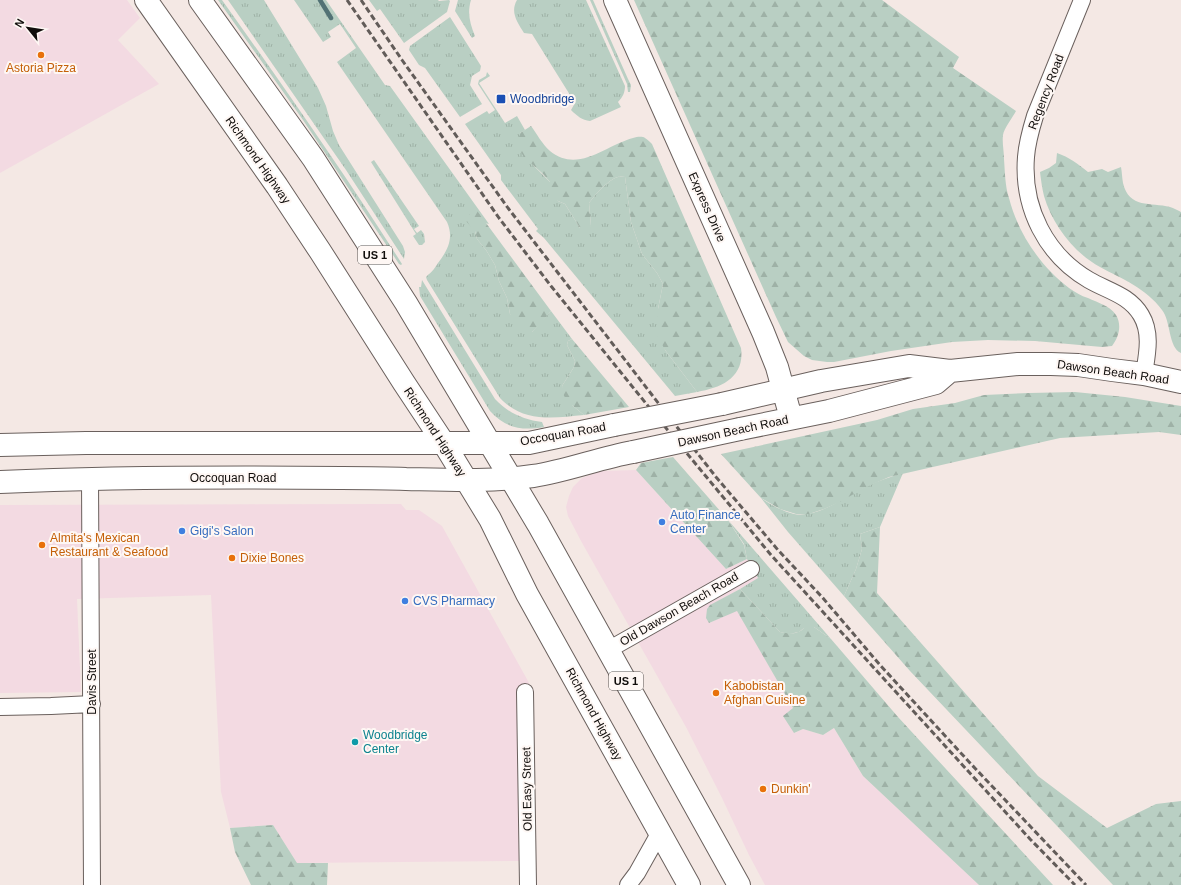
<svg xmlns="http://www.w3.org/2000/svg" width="1181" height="885" font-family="Arial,sans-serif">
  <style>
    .commercial { fill: #f3dae2 }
    .grass { fill: url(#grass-tufts) }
    .forest { fill: url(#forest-firs) }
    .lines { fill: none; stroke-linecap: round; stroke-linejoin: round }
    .stream { stroke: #527275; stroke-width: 4.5 }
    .street-casing { stroke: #6a605d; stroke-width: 18 }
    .secondary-casing { stroke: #6a605d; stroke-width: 24 }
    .primary-casing { stroke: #6a605d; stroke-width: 24 }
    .street { stroke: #fff; stroke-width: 16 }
    .secondary { stroke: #fff; stroke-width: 22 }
    .primary { stroke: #fff; stroke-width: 22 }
    .rail { stroke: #625c59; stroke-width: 3; stroke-dasharray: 6 3; stroke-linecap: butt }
    .secondary-bridge-casing { stroke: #6a605d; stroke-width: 24; stroke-linecap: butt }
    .secondary-bridge { stroke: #fff; stroke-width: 22 }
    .food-dot { fill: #e8710a; stroke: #fef7f4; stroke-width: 1.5 }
    .transit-dot { fill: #1a4fb4; stroke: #fef7f4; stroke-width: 1.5 }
    .shop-dot { fill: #3f7fe0; stroke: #fef7f4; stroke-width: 1.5 }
    .culture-dot { fill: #0f9aa8; stroke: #fef7f4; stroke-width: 1.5 }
    .labels { text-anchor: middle; stroke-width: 4; stroke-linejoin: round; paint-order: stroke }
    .shield { fill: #fef7f4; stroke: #575351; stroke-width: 1 }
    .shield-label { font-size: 11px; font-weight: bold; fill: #100d0b }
    .food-label { font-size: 12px; fill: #c56008; stroke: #fef7f4; text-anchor: start }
    .street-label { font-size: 12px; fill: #100d0b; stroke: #fef7f4 }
    .transit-label { font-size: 12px; fill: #164399; stroke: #fef7f4; text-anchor: start }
    .shop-label { font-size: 12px; fill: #366cbe; stroke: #fef7f4; text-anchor: start }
    .culture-label { font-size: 12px; fill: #0d838f; stroke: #fef7f4; text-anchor: start }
  </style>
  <defs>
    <pattern id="grass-tufts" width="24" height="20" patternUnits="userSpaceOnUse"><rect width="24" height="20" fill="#b9cfc3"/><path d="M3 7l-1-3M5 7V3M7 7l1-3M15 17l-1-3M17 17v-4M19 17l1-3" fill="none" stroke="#9eb1a6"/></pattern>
    <pattern id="forest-firs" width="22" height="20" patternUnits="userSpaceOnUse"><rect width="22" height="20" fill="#b9cfc3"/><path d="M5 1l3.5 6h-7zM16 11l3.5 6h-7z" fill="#9eb1a6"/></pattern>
  </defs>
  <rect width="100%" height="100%" fill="#f4e8e4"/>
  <path class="commercial" d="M0,0H127L140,18L118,40L159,84L0,173Z
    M636,470L726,569L747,559L759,578L710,606L709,623L737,610L793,708L795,733L803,729L823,735L834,728L863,776L979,885H765L749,855L722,798L686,727L581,541L568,516L566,507L569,496L573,487L582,478L601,471Z
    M401,504L406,510H419L442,526L528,681L534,694L533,861H512L297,863L273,825L230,828L221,792L211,595L77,599L81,692L0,693V505Z"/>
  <path class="grass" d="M218,0H222C284,87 345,174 402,264L401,265L399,264L303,120Z
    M228,0H264L318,88L326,106L333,131L339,145L403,246L405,252L404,259L346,170Z
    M294,0H326L385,85L390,86L489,224L485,223L475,209V231L477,239L486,250L495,265L499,281L507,298L510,314L532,332L551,311L572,339L568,341L567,345L575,361L574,367L562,386L573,406L584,415C553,418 524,423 500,398L427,280L426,277L428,275C432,272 435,268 438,263C448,250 454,238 447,222L337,62L356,48L340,24L328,32L331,37L323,42Z
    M369,0H438L439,1L449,0L450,1L447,12L404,43L380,9L377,11Z
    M458,0H471C467,13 470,24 475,36L472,38L455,11Z
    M517,0H586L625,86C625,92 623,97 618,102L621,107L590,121C582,120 577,116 571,110L575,103L532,34L524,33C517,22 510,12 517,0Z
    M590,0H593L628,79L631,85L630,92H628L627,84Z
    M450,17L481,66L480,71L472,76L470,85L482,104L460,117L425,68L419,65L409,50L410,46Z
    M487,72L490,76L479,83L505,123L517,116L525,130L520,133L533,165L550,182L558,201L565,204L580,228L591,226L589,203C595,195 609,179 618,177C621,176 623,177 625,177L631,222L642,254L657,273L663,284L658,309L665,350L697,392L675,396L544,238L536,231L538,229L501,180V175L465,124L487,111L489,114L495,110L478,84L479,80L486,76Z
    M374,160L419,226L414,229L417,233L421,230L424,234L425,242L422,245H419L413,236L416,234L371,162Z
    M422,280L495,399C508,413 524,420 542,422L544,427C522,431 505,428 490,411L420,296L419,287H421Z
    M903,473L880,527L860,534L862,549L856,569L844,596L788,532L761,498C772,505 782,511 794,514C818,518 845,497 865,487C878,481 890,477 903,473Z
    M728,520L831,639L814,627L804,628L799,632L789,634L780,632L740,589L758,578L747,559L744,544Z"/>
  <path class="forest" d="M634,0H882L959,57L953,68L1016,111C1013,117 1004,128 1003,135C1002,143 1004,151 1004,159C1005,172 1005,186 1009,198C1018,233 1040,266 1069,288C1075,292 1081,296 1088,298C1098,303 1109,305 1116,315C1122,325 1119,337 1112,346L1102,347L1035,341L988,340L952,342L891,351L834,362H827L812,360L804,356L788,342L776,317Z
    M531,126C537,134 542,144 550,151C578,174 606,145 633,138C637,137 642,136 645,138C648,140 650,142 652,144L741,348C745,377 722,388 697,392L665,350L657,335L658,309L663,284L657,273L642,254L631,222L625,177C623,177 621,176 618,177C609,179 595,195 589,203L591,226L586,232L580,228L565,204L558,201L550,193V182L543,174L524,157L517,146L520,133Z
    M1057,153C1069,157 1078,164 1088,172L1102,169L1108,172L1121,167C1122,172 1122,178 1123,183C1129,209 1151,202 1170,207C1174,208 1177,210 1181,212V353C1168,347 1171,321 1162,310C1146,288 1122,279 1100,267C1074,253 1052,224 1044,196C1042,188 1041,180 1040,172L1049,168L1056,163Z
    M475,208L551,311L542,322L532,332H525L517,327L510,314L507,298L499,281L495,265L486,250L477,239L475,231L465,220Z
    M572,339L629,407L584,415L573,406L564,396L562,386L574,367L575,361L567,345L568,341Z
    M1075,392L1125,397L1181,406V435L1159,432L1060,438L889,477L864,488L840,502L824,509L809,514H796L780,509L761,498L721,454L877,420L913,409L955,403L984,395L1029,393Z
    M673,457L728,520L744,545L747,559L726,569L636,470L641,463Z
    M880,527L877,593L1038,776L1107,828L1156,804L1181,801V885H1113L910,671L844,596L856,569L862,549L860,534Z
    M740,589L780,632C791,634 800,635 806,625L814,627L831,639L898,717L1053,885H979L863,776L834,728L823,735L803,729L794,733L783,716L793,708L737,611L709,623L706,618L707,609L710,605Z
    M273,825L297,863H328L327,885H251L235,852L230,828Z"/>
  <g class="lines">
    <path class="stream" d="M320,0L331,18"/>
    <defs>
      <path id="street" d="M1082,0L1035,116C1031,129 1027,143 1026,157C1022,208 1046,255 1089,280C1108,291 1129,295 1141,315C1152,333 1147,355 1144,374
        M90,478L92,885
        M608,650L751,569
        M525,692L528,885
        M0,707L51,706L92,704
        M628,885L637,873L660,832"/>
      <path id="secondary" d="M615,0L763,332L777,367L791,418
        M722,404L821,381L909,366L950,371L1018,364H1051L1078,365L1112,370L1144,374L1181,382
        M740,429L829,411L936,383L950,371
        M0,445L86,443H529L614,425
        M0,482C114,477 228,477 342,478C363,478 385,478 406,479C448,480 491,482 533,476C567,471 599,458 633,452"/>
      <path id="primary" d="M146,0L277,186L320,251L404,383L443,442L490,519L527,594L689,885
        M200,0L313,158L406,303L538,524L739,885"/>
    </defs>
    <use href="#street" class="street-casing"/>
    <use href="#secondary" class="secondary-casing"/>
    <use href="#primary" class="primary-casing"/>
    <use href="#street" class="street"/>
    <use href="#secondary" class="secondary"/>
    <use href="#primary" class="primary"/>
    <path class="rail" d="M347,0L499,218L551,286L661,422L771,555L1030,839L1075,885
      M361,0L402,60L508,208L659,404L716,477L778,550L822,597L880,665L971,764L1086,885"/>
    <defs>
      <path id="secondary-bridge" d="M614,425L722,404
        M633,452L740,429"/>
    </defs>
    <use href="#secondary-bridge" class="secondary-bridge-casing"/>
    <use href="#secondary-bridge" class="secondary-bridge"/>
  </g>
  <g class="food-dot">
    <circle cx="41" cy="55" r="4"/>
    <circle cx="42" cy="545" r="4"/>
    <circle cx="232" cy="558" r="4"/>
    <circle cx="716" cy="693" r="4"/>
    <circle cx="763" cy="789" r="4"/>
  </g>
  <rect class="transit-dot" x="496" y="94" width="10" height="10" rx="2"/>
  <g class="shop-dot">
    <circle cx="662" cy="522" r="4"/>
    <circle cx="182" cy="531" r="4"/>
    <circle cx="405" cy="601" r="4"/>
  </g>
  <circle class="culture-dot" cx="355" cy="742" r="4"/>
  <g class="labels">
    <g class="shield">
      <rect x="358" y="246" width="34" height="18" rx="3"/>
      <rect x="609" y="672" width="34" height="18" rx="3"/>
    </g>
    <g class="shield-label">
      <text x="375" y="259">US 1</text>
      <text x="626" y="685">US 1</text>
    </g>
    <g class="food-label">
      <text x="41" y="72" text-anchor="middle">Astoria Pizza</text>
      <text x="50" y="542">Almita's Mexican<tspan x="50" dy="14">Restaurant &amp; Seafood</tspan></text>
      <text x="240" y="562">Dixie Bones</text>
      <text x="724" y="690">Kabobistan<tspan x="724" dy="14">Afghan Cuisine</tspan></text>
      <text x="771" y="793">Dunkin'</text>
    </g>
    <g class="street-label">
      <text transform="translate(1046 92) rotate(-69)" y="4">Regency Road</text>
      <text transform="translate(258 160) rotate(55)" y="4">Richmond Highway</text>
      <text transform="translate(707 207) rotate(66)" y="4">Express Drive</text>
      <text transform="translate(1113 372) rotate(8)" y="4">Dawson Beach Road</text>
      <text transform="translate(733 431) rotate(-12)" y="4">Dawson Beach Road</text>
      <text transform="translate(435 432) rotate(57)" y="4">Richmond Highway</text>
      <text transform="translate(563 434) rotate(-10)" y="4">Occoquan Road</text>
      <text x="233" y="482">Occoquan Road</text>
      <text transform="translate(679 609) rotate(-30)" y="4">Old Dawson Beach Road</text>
      <text transform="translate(92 682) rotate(-90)" y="4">Davis Street</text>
      <text transform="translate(594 714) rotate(61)" y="4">Richmond Highway</text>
      <text transform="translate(527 789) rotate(-91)" y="4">Old Easy Street</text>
    </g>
    <g class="transit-label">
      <text x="510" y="103">Woodbridge</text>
    </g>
    <g class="shop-label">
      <text x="670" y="519">Auto Finance<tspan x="670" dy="14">Center</tspan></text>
      <text x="190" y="535">Gigi's Salon</text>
      <text x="413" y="605">CVS Pharmacy</text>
    </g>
    <g class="culture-label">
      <text x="363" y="739">Woodbridge<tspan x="363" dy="14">Center</tspan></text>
    </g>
  </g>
  <g transform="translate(28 28) rotate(300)" stroke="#fef7f4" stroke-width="3" paint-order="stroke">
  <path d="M0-3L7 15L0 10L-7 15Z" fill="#100d0b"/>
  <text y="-6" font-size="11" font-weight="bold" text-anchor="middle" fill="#100d0b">N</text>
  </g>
</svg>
